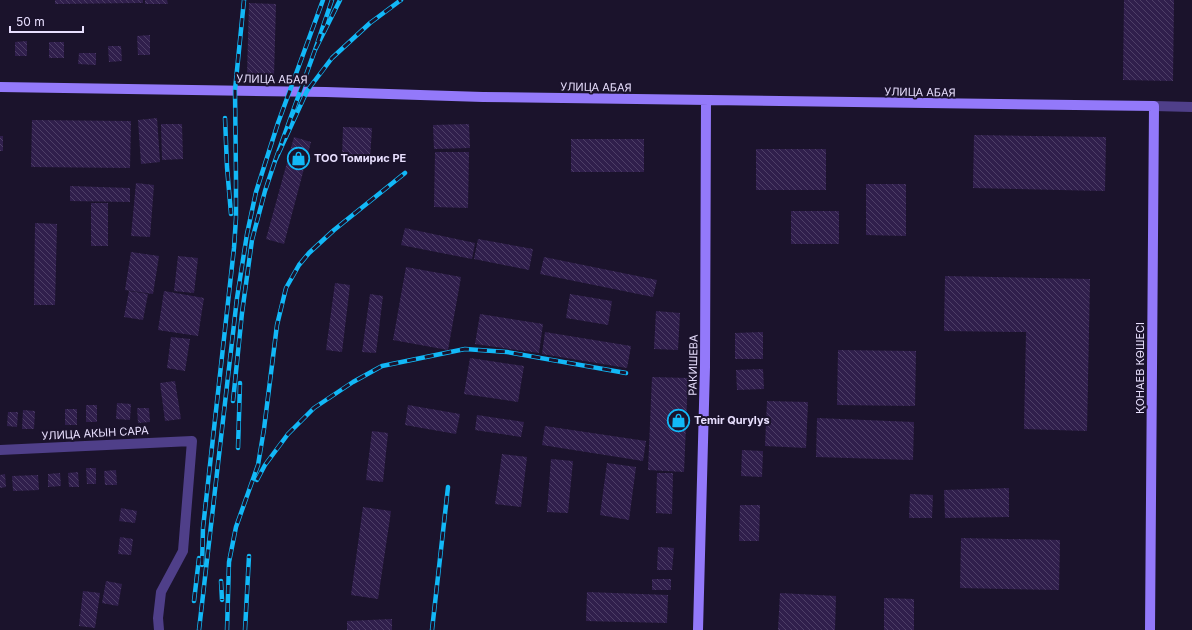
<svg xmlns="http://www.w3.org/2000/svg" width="1192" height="630" font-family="Inter,sans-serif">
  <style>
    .building { fill: url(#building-back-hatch) }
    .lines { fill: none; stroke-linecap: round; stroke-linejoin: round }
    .street { stroke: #4f3f89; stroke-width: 10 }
    .secondary { stroke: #9379fa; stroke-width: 10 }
    .rail-casing { stroke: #12b8f7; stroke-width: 4.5 }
    .rail { stroke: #1b132c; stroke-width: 3; stroke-dasharray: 9; stroke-linecap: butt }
    .labels { text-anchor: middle; stroke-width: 4; stroke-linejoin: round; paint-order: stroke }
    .street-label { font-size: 11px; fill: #e8dffe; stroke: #1b132c }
    .poi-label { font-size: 11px; font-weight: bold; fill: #e8dffe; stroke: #1b132c; text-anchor: start }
  </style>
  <defs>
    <pattern id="building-back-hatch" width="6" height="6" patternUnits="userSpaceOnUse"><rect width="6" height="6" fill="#301f4c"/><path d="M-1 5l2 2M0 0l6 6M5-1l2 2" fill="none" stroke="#4e3f67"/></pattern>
  </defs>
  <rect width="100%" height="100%" fill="#1b132c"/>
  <path class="building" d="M55,0H143V3L55,4Z
    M145,0H167L168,4H145Z
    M1124,0H1174L1173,81L1123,80Z
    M249,3L276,4L274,76L247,75Z
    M150,35V55H138L137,36Z
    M27,41V56H15V42Z
    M49,42H64V58H49Z
    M108,46H121L122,61L109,62Z
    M79,53H96V65L78,64Z
    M157,118L160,162L141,164L138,120Z
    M32,120L131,121L130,168L31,167Z
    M161,124H182L183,159L162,160Z
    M469,124L470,148L434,149L433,125Z
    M343,127L372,128L370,159L342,158Z
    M974,135L1106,137L1105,191L973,188Z
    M0,136H3V151H0Z
    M294,137L311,142L284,244L266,239Z
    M571,139H644V172H571Z
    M756,149H826V190H756Z
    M435,152H469L468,208L434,207Z
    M136,183L154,185L150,237L131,236Z
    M866,184H906V236L866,235Z
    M70,186L130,188V202L70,201Z
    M91,203H108V246H91Z
    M791,211H839V244H791Z
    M35,223L57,224L55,305H34Z
    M405,228L475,243L472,259L401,245Z
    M478,239L533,249L529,270L474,259Z
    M131,252L159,256L153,294L125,290Z
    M178,256L198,258L194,293L174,291Z
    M544,257L657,280L653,297L540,274Z
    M406,267L461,277L448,350L393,340Z
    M945,276L1090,279L1087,431L1024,429L1026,332L944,331Z
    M335,283L350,285L342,352L326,350Z
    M129,291L148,294L143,320L124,317Z
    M164,291L204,298L198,336L158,330Z
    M370,294L383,296L376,353L362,352Z
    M570,294L612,301L608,325L566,318Z
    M656,311L680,313L678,350L654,349Z
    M480,314L543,324L539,353L475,344Z
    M545,332L631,346L627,368L542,354Z
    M763,332V359H735V333Z
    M171,337L190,339L185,371L167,368Z
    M838,350L916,351L915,406L837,405Z
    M470,358L524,366L518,402L464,394Z
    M763,369L764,389L737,390L736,370Z
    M652,377L688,378L684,472L648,470Z
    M175,381L181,419L165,421L160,383Z
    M767,401L808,402L806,448L765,446Z
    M117,403L131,404L130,420L116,419Z
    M86,405H97V422H86Z
    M408,405L460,414L456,434L405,425Z
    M137,408H149L150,422L138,423Z
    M65,409H77V425H65Z
    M23,410L35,411L34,429H22Z
    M8,412H18L17,427L7,426Z
    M477,415L524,422L521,437L475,430Z
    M817,418L914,422L913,460L816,457Z
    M545,426L646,441L643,461L542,445Z
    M372,431L388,433L383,482L366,480Z
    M742,450L763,451L762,477L741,476Z
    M502,454L527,457L521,507L495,504Z
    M551,459L573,461L568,513L547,512Z
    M607,463L636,467L629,520L600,515Z
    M86,468H96V484H87Z
    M116,470L117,485H105L104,471Z
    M78,472L79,487H69L68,473Z
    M60,473L61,486L48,487V474Z
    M657,473H673L672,514L656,513Z
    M5,474L6,487L0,488V475Z
    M38,475L39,490L13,491L12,476Z
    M1009,488V517L945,518L944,490Z
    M910,494L933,495L932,518H909Z
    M740,505H760L759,541H739Z
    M363,507L391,511L378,599L351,595Z
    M121,508L137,511L135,523L119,521Z
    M120,537L133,539L131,555L118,554Z
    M961,538L1060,540L1059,590L960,588Z
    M658,547L674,548L672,570H657Z
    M652,579H671V590H652Z
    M106,581L122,584L118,606L102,603Z
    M83,591L100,593L95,628L79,626Z
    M587,592L668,595L667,623L586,621Z
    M780,593L836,596L835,630H778Z
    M884,598L914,599V630H884Z
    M392,619V630H347V621Z"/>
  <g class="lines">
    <path class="street" d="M1154,106L1192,107
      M0,450L192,441L183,551L161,592L158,618L159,630"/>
    <path class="secondary" d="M0,87L326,92L483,97L1154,106L1150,630
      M698,630L705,367L706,100"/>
    <defs>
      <path id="rail" d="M332,0L315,50L340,0
        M315,50L275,161L307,91L332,58L370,23L401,0
        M225,118L227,167L231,214
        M233,401L242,313L252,240L265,191L275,161
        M238,448L240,383
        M257,480L265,465L288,434L314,408L353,382L382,366L465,349L507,352L626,373
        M202,565L203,528L234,248L236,218V179L235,90L244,0
        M221,581L222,600
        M194,601L199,558
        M199,630L237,298L247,234L256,192L278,123L323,0
        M227,630L229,562L236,527L258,465L264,429L277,325L286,288L299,265L309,253L334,230L405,173
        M245,630L249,556
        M432,630L448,487"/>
    </defs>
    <use href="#rail" class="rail-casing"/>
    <use href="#rail" class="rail"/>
  </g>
  <defs>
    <symbol id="shop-ring" viewBox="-11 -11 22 22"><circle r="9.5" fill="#1b132c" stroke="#12b8f7" stroke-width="1.5"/><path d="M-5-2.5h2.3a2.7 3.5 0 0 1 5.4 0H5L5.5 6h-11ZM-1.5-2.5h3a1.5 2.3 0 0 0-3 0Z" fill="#12b8f7"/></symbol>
  </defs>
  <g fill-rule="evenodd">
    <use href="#shop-ring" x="286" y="146" width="25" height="25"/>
    <use href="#shop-ring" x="666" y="408" width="25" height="25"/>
  </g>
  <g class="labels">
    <g class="street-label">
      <text transform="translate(272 79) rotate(1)" y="4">УЛИЦА АБАЯ</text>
      <text transform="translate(596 87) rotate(1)" y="4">УЛИЦА АБАЯ</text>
      <text transform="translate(920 92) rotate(1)" y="4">УЛИЦА АБАЯ</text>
      <text transform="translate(693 365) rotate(-89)" y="4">РАКИШЕВА</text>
      <text transform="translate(1140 368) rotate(-90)" y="4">ҚОНАЕВ КӨШЕСІ</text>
      <text transform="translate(95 433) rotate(-3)" y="4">УЛИЦА АКЫН САРА</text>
    </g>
    <g class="poi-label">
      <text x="314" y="162">ТОО Томирис РЕ</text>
      <text x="694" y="424">Temir Qurylys</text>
    </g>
  </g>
  <path d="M10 26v6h73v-6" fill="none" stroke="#e8dffe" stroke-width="2"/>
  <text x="16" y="26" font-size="12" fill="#e8dffe" stroke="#1b132c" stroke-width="3" paint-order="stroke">50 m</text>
</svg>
